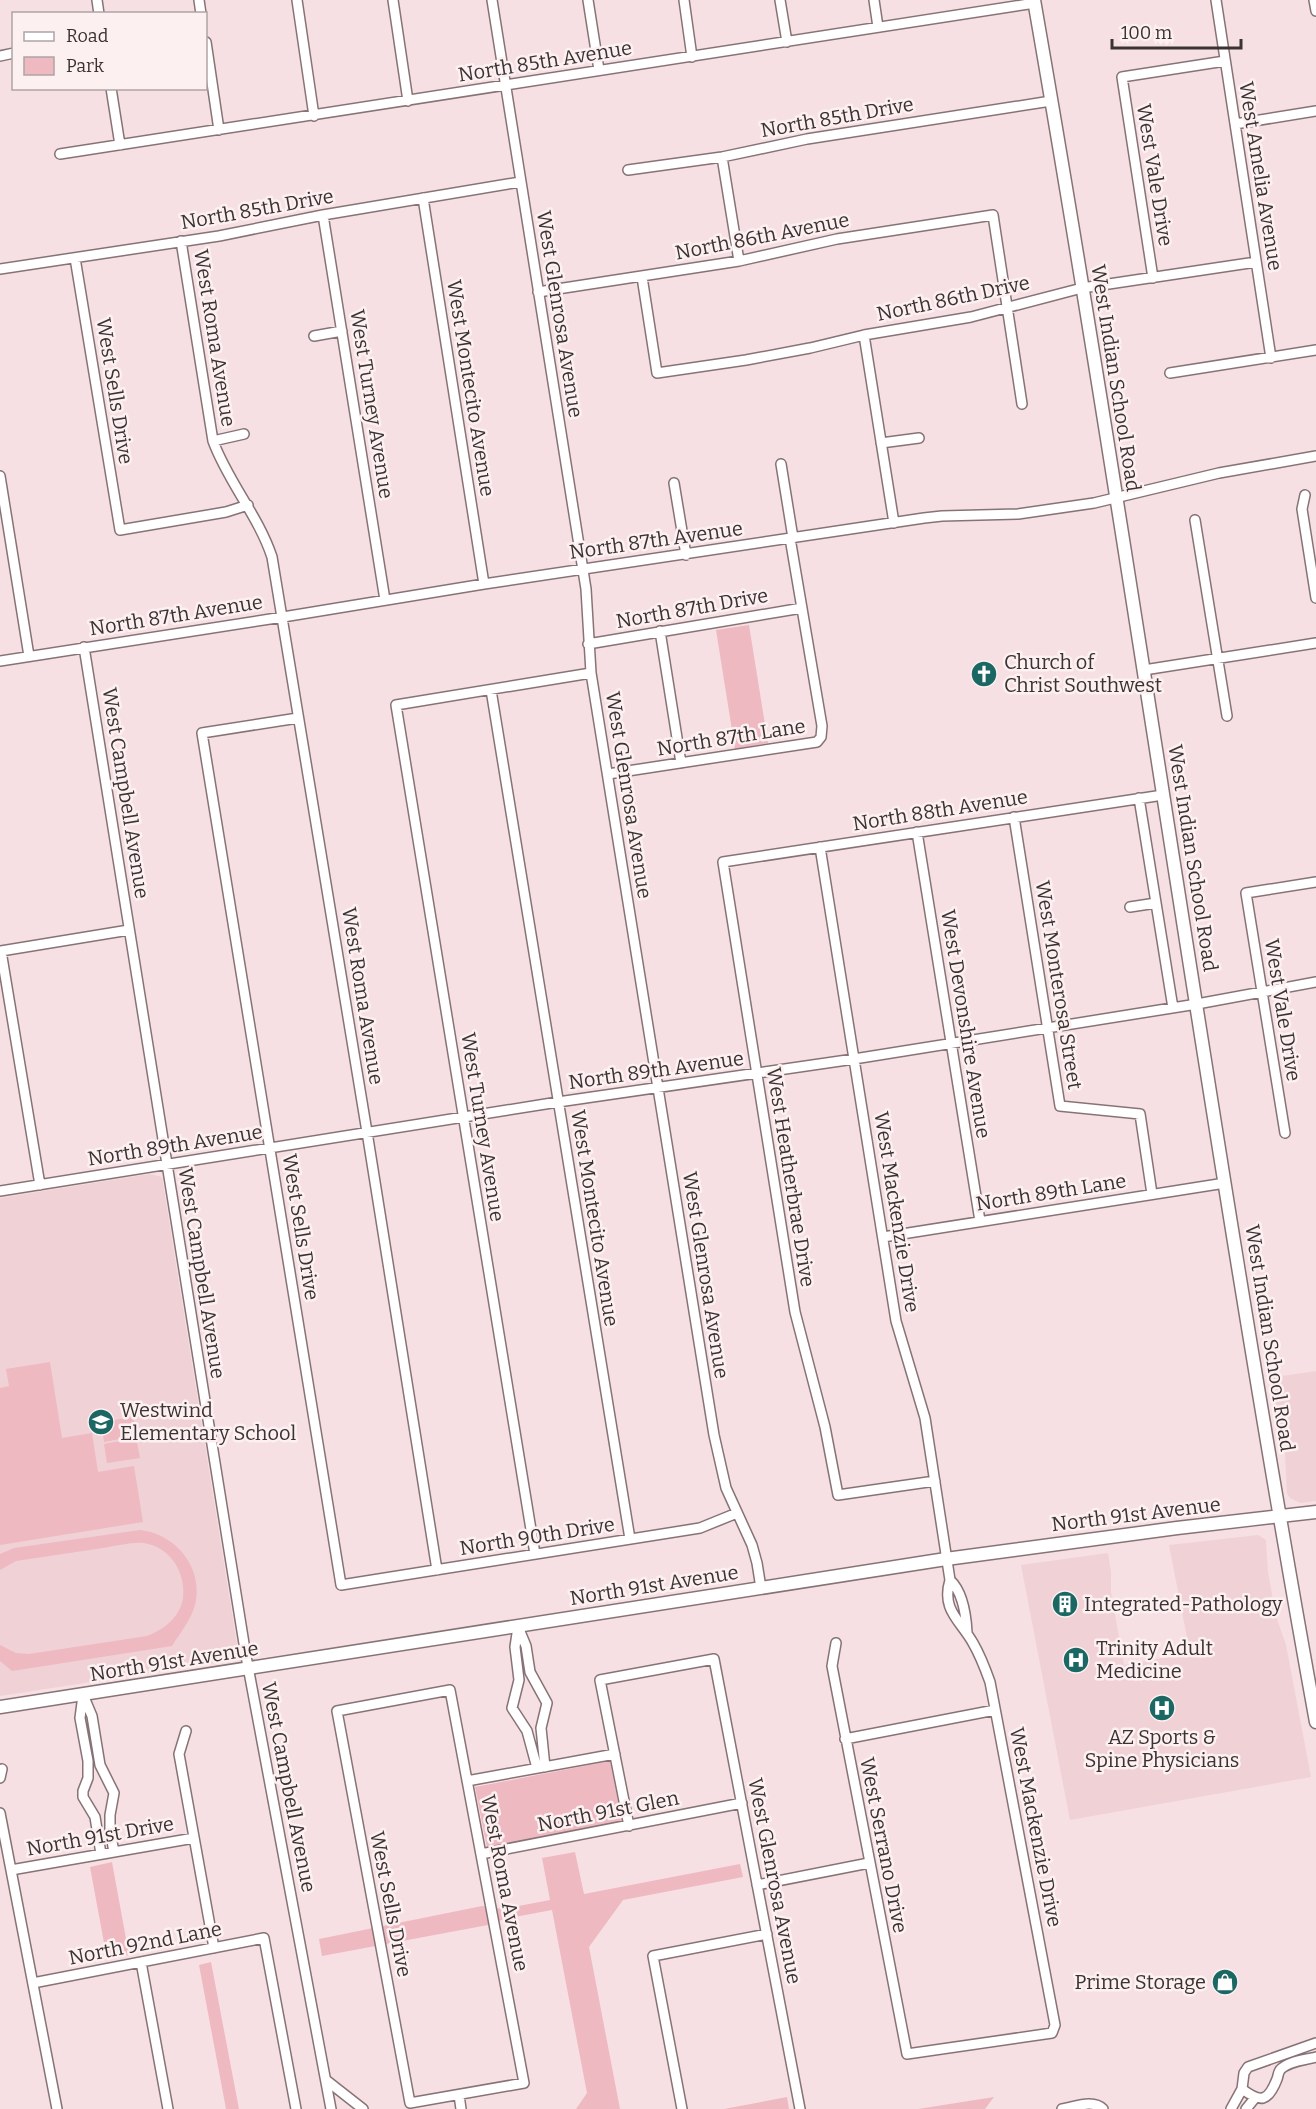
<svg xmlns="http://www.w3.org/2000/svg" width="1316" height="2109" font-family="Bitter,serif">
  <style>
    .built { fill: #f0d1d5 }
    .green { fill: #efb9c1 }
    .lines { fill: none; stroke-linecap: round; stroke-linejoin: round }
    .minor-casing { stroke: #877376; stroke-width: 12 }
    .major-casing { stroke: #877376; stroke-width: 15 }
    .minor { stroke: #fff; stroke-width: 9 }
    .major { stroke: #fff; stroke-width: 12 }
    .labels { text-anchor: middle; stroke-width: 5; stroke-linejoin: round; paint-order: stroke }
    .street-label { font-size: 20px; fill: #3a3233; stroke: #fdf0f1 }
    .poi-label { font-size: 20px; fill: #3a3233; stroke: #fdf0f1; text-anchor: start }
  </style>
  <rect width="100%" height="100%" fill="#f6e0e3"/>
  <path class="built" d="M150,1174L162,1177L238,1651L228,1661L0,1696V1198Z
    M1316,1371V1501L1300,1503L1290,1498L1287,1493L1285,1454L1279,1418L1269,1378Z
    M1258,1535L1266,1540L1268,1572L1276,1616L1286,1645L1311,1777L1070,1820L1021,1565L1108,1553L1111,1572V1592L1124,1665L1190,1653L1169,1545Z"/>
  <path class="green" d="M749,625L768,743L735,749L716,630Z
    M50,1362L62,1438L92,1433L98,1472L134,1466L143,1522L0,1545V1388L9,1386L6,1369Z
    M133,1417L136,1436L104,1442L101,1422Z
    M136,1438L140,1458L107,1463L104,1444Z
    M140,1530C176,1534 204,1568 195,1605C191,1620 180,1633 172,1646L12,1671L0,1661V1645L16,1653L29,1654L147,1636C165,1629 180,1617 183,1598C186,1572 170,1547 144,1543C131,1542 116,1546 103,1548C74,1552 45,1557 16,1561L0,1570V1554L14,1548Z
    M610,1761L622,1822L487,1848L475,1787Z
    M575,1852L584,1894L740,1864L743,1877L623,1900L589,1947L620,2109H576L587,2093L552,1910L504,1919L488,1925L322,1956L319,1939L482,1906L503,1909L550,1900L542,1858Z
    M112,1862L129,1955L107,1959L90,1867Z
    M211,1962L239,2109H226L199,1965Z
    M787,2097L789,2109H724Z
    M994,2097L985,2109H918Z"/>
  <g class="lines">
    <defs>
      <path id="minor" d="M97,0L99,14
        M199,0L201,14
        M297,0L314,116
        M393,0L408,101
        M492,0L586,589L591,673L714,1435L726,1488L752,1545L757,1563L761,1588
        M588,0L599,70
        M684,0L692,57
        M780,0L787,42
        M874,0L878,27
        M1216,0L1271,358
        M1314,0L1316,11
        M206,42L219,130
        M0,56L14,53
        M111,88L120,145
        M1235,124L1316,111
        M60,154L1035,3
        M722,157L739,261
        M628,170L722,157L807,139L1051,101
        M423,198L484,584
        M323,215L385,600
        M181,241L213,441C228,482 258,515 272,557L367,1132L437,1570
        M75,258L120,530L226,512L248,505
        M0,269L219,236L323,215L520,182
        M642,277L657,373L746,360L810,348L864,335L971,317L1082,288L1256,262
        M1153,278L1122,77L1225,61
        M538,292L739,261L837,239L993,215L1022,404
        M864,335L894,523
        M314,336L342,331
        M1170,373L1316,350
        M213,441L244,434
        M881,443L919,438
        M781,464L793,538
        M0,476L29,656
        M674,483L686,555
        M1305,495L1302,509L1316,598
        M1195,520L1227,716
        M660,631L681,763
        M588,644L802,608
        M84,647L246,1656L331,2109
        M0,661L283,617L484,584L924,518L942,516L1018,514L1094,503L1219,473L1316,456
        M1144,670L1316,643
        M491,690L630,1539
        M298,718L202,733L341,1585L700,1528L737,1513
        M608,774L817,742L821,737L822,726L790,538
        M1139,798L1173,1008
        M1014,817L1060,1106L1140,1114L1152,1194
        M917,832L980,1221
        M820,847L896,1321L925,1418L950,1580C941,1610 960,1620 973,1643C980,1655 985,1668 990,1682L1055,2025L1052,2033L907,2054L832,1666L836,1643
        M1130,907L1156,903
        M1285,1133L1246,893L1316,882
        M40,1185L1,951L129,930
        M0,1191L558,1102L854,1059L1197,1004L1316,982
        M883,1237L1225,1183
        M935,1481L838,1495L825,1427L795,1312L723,862L1163,795
        M535,1554L396,705L591,673
        M950,1580C963,1592 966,1614 967,1632
        M518,1627L515,1647L519,1680L512,1708L527,1731L537,1768
        M519,1629L526,1646L530,1672L547,1703L541,1728L545,1767
        M450,1690L524,2083L410,2103L337,1711Z
        M83,1695L80,1718L88,1761V1778L83,1791V1797L95,1817L101,1854
        M84,1697L92,1716L100,1765L114,1793L110,1815V1831L114,1852
        M186,1731L179,1754L214,1948
        M845,1739L995,1710
        M0,1778L2,1769
        M467,1781L615,1754
        M0,1813L57,2109
        M629,1826L600,1680L714,1659L800,2109
        M481,1854L742,1803
        M11,1870L194,1838
        M757,1885L869,1863
        M141,1962L168,2109
        M33,1983L264,1938L296,2109
        M326,2080L363,2109
        M1242,2089C1261,2103 1268,2102 1277,2079C1278,2077 1278,2073 1280,2070C1288,2061 1305,2060 1316,2057
        M459,2095L461,2109
        M682,2109L653,1956L767,1934
        M1062,2109C1075,2107 1093,2099 1103,2109
        M1231,2109L1242,2089L1244,2073L1248,2067L1316,2043
        M1246,2109L1255,2098"/>
      <path id="major" d="M1034,0C1134,573 1212,1149 1316,1722
        M0,1707L946,1559L1177,1528L1316,1512"/>
    </defs>
    <use href="#minor" class="minor-casing"/>
    <use href="#major" class="major-casing"/>
    <use href="#minor" class="minor"/>
    <use href="#major" class="major"/>
  </g>
  <defs>
    <symbol id="church-disc" viewBox="-11 -11 22 22"><circle r="9.5" fill="#1b6763" stroke="#fdf0f1"/><path d="M-1.2-6h2.4v3.5h3.3v2.4h-3.3V6h-2.4V-.1h-3.3v-2.4h3.3Z" fill="#fff"/></symbol>
    <symbol id="school-disc" viewBox="-11 -11 22 22"><circle r="9.5" fill="#1b6763" stroke="#fdf0f1"/><path d="M0-5L7-2L0 1L-7-2ZM-4 1L0 2.5L4 1V4Q0 6-4 4Z" fill="#fff"/></symbol>
    <symbol id="building-disc" viewBox="-11 -11 22 22"><circle r="9.5" fill="#1b6763" stroke="#fdf0f1"/><path d="M-4-6H4V6H1V3H-1V6H-4ZM-2.5-4.3h1.7v1.8h-1.7ZM.8-4.3h1.7v1.8H.8ZM-2.5-1h1.7V.8h-1.7ZM.8-1h1.7V.8H.8Z" fill="#fff"/></symbol>
    <symbol id="hospital-disc" viewBox="-11 -11 22 22"><circle r="9.5" fill="#1b6763" stroke="#fdf0f1"/><path d="M-5-5h3v3.5h4V-5h3V5h-3V1.5h-4V5h-3Z" fill="#fff"/></symbol>
    <symbol id="shop-disc" viewBox="-11 -11 22 22"><circle r="9.5" fill="#1b6763" stroke="#fdf0f1"/><path d="M-5-2.5h2.3a2.7 3.5 0 0 1 5.4 0H5L5.5 6h-11ZM-1.5-2.5h3a1.5 2.3 0 0 0-3 0Z" fill="#fff"/></symbol>
  </defs>
  <g fill-rule="evenodd">
    <use href="#church-disc" x="969" y="659" width="30" height="30"/>
    <use href="#school-disc" x="86" y="1407" width="30" height="30"/>
    <use href="#building-disc" x="1050" y="1589" width="30" height="30"/>
    <use href="#hospital-disc" x="1061" y="1645" width="30" height="30"/>
    <use href="#hospital-disc" x="1147" y="1693" width="30" height="30"/>
    <use href="#shop-disc" x="1210" y="1967" width="30" height="30"/>
  </g>
  <g class="labels">
    <g class="street-label">
      <text transform="translate(545 61) rotate(-9)" y="7">North 85th Avenue</text>
      <text transform="translate(837 117) rotate(-10)" y="7">North 85th Drive</text>
      <text transform="translate(1155 175) rotate(81)" y="7">West Vale Drive</text>
      <text transform="translate(1261 176) rotate(81)" y="7">West Amelia Avenue</text>
      <text transform="translate(257 209) rotate(-10)" y="7">North 85th Drive</text>
      <text transform="translate(762 236) rotate(-11)" y="7">North 86th Avenue</text>
      <text transform="translate(953 298) rotate(-12)" y="7">North 86th Drive</text>
      <text transform="translate(560 314) rotate(81)" y="7">West Glenrosa Avenue</text>
      <text transform="translate(215 338) rotate(81)" y="7">West Roma Avenue</text>
      <text transform="translate(1116 378) rotate(81)" y="7">West Indian School Road</text>
      <text transform="translate(471 388) rotate(81)" y="7">West Montecito Avenue</text>
      <text transform="translate(115 391) rotate(81)" y="7">West Sells Drive</text>
      <text transform="translate(372 404) rotate(81)" y="7">West Turney Avenue</text>
      <text transform="translate(656 540) rotate(-8)" y="7">North 87th Avenue</text>
      <text transform="translate(692 608) rotate(-10)" y="7">North 87th Drive</text>
      <text transform="translate(176 615) rotate(-9)" y="7">North 87th Avenue</text>
      <text transform="translate(731 737) rotate(-9)" y="7">North 87th Lane</text>
      <text transform="translate(126 793) rotate(81)" y="7">West Campbell Avenue</text>
      <text transform="translate(629 795) rotate(81)" y="7">West Glenrosa Avenue</text>
      <text transform="translate(940 810) rotate(-9)" y="7">North 88th Avenue</text>
      <text transform="translate(1193 858) rotate(81)" y="7">West Indian School Road</text>
      <text transform="translate(1059 985) rotate(81)" y="7">West Monterosa Street</text>
      <text transform="translate(363 996) rotate(81)" y="7">West Roma Avenue</text>
      <text transform="translate(1283 1010) rotate(81)" y="7">West Vale Drive</text>
      <text transform="translate(966 1024) rotate(81)" y="7">West Devonshire Avenue</text>
      <text transform="translate(656 1070) rotate(-8)" y="7">North 89th Avenue</text>
      <text transform="translate(483 1127) rotate(81)" y="7">West Turney Avenue</text>
      <text transform="translate(175 1145) rotate(-9)" y="7">North 89th Avenue</text>
      <text transform="translate(791 1177) rotate(81)" y="7">West Heatherbrae Drive</text>
      <text transform="translate(1051 1192) rotate(-9)" y="7">North 89th Lane</text>
      <text transform="translate(897 1212) rotate(81)" y="7">West Mackenzie Drive</text>
      <text transform="translate(595 1218) rotate(81)" y="7">West Montecito Avenue</text>
      <text transform="translate(301 1227) rotate(81)" y="7">West Sells Drive</text>
      <text transform="translate(202 1273) rotate(81)" y="7">West Campbell Avenue</text>
      <text transform="translate(706 1275) rotate(81)" y="7">West Glenrosa Avenue</text>
      <text transform="translate(1270 1338) rotate(81)" y="7">West Indian School Road</text>
      <text transform="translate(1136 1514) rotate(-7)" y="7">North 91st Avenue</text>
      <text transform="translate(537 1536) rotate(-9)" y="7">North 90th Drive</text>
      <text transform="translate(654 1585) rotate(-9)" y="7">North 91st Avenue</text>
      <text transform="translate(174 1661) rotate(-9)" y="7">North 91st Avenue</text>
      <text transform="translate(289 1787) rotate(79)" y="7">West Campbell Avenue</text>
      <text transform="translate(608 1811) rotate(-11)" y="7">North 91st Glen</text>
      <text transform="translate(1036 1827) rotate(79)" y="7">West Mackenzie Drive</text>
      <text transform="translate(100 1836) rotate(-10)" y="7">North 91st Drive</text>
      <text transform="translate(884 1845) rotate(79)" y="7">West Serrano Drive</text>
      <text transform="translate(775 1881) rotate(79)" y="7">West Glenrosa Avenue</text>
      <text transform="translate(505 1883) rotate(79)" y="7">West Roma Avenue</text>
      <text transform="translate(391 1904) rotate(79)" y="7">West Sells Drive</text>
      <text transform="translate(145 1943) rotate(-11)" y="7">North 92nd Lane</text>
    </g>
    <g class="poi-label">
      <text x="1004" y="669">Church of<tspan x="1004" dy="23">Christ Southwest</tspan></text>
      <text x="120" y="1417">Westwind<tspan x="120" dy="23">Elementary School</tspan></text>
      <text x="1084" y="1611">Integrated-Pathology</text>
      <text x="1096" y="1655">Trinity Adult<tspan x="1096" dy="23">Medicine</tspan></text>
      <text x="1162" y="1744" text-anchor="middle">AZ Sports &amp;<tspan x="1162" dy="23">Spine Physicians</tspan></text>
      <text x="1206" y="1989" text-anchor="end">Prime Storage</text>
    </g>
  </g>
  <rect x="12" y="12" width="195" height="78" fill="#fdf0f1" stroke="#afa4a5" stroke-width="1.5"/>
  <rect x="24" y="32" width="30" height="9" fill="#ffffff" stroke="#afa4a5" stroke-width="1.5"/>
  <text x="66" y="42" font-size="18" fill="#3a3233">Road</text>
  <rect x="24" y="57" width="30" height="18" fill="#efb9c1" stroke="#afa4a5" stroke-width="1.5"/>
  <text x="66" y="72" font-size="18" fill="#3a3233">Park</text>
  <path d="M1112 39v9h129v-9" fill="none" stroke="#3a3233" stroke-width="3"/>
  <text x="1121" y="39" font-size="18" fill="#3a3233" stroke="#fdf0f1" stroke-width="4.5" paint-order="stroke">100 m</text>
</svg>
